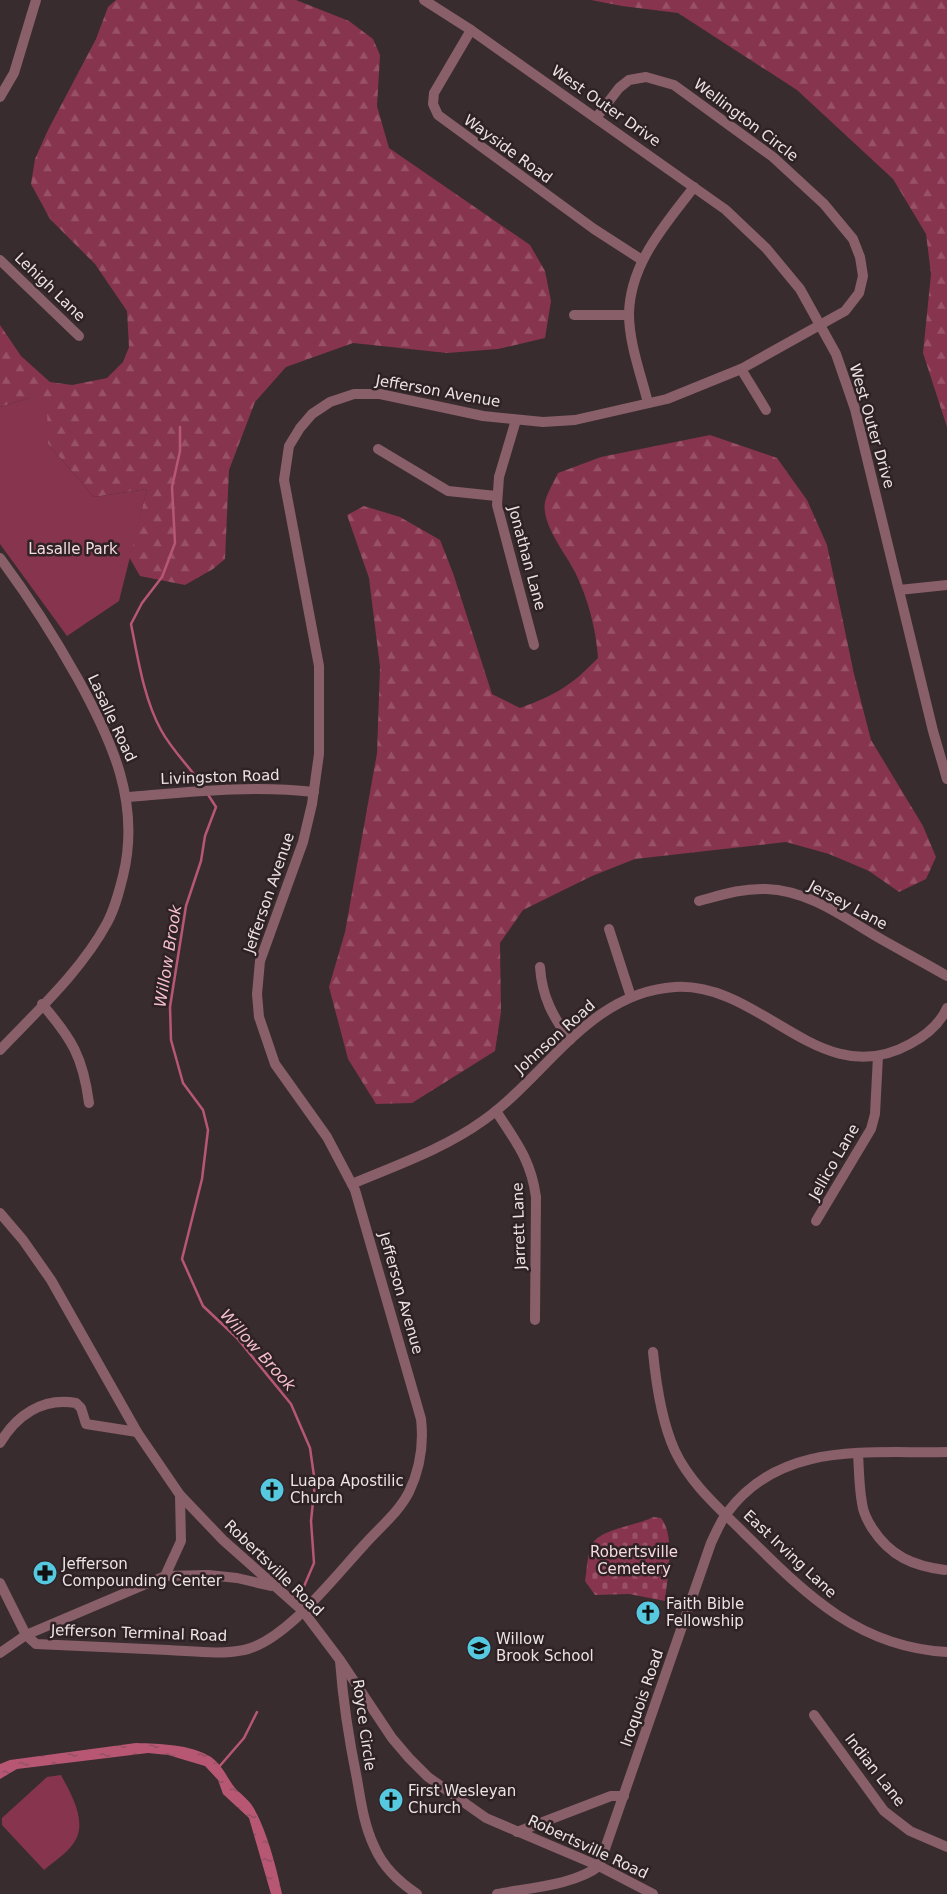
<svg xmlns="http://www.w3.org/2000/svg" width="947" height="1894" font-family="'DejaVu Sans',sans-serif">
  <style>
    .forest { fill: url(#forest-firs) }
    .cemetery { fill: url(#cemetery-stones) }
    .green { fill: #87344f }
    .water { fill: url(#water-ripples) }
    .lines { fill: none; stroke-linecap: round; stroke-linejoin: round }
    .stream { stroke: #b75774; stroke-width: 2.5 }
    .minor { stroke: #895f69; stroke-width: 10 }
    .labels { text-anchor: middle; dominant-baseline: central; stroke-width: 5; stroke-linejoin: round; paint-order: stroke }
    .street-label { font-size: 15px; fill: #ece3e5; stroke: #2e2225 }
    .park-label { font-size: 15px; fill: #f6dae1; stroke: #2e2225 }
    .poi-label { font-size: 15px; fill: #ece3e5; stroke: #2e2225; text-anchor: start }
    .water-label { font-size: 16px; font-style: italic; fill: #f5bfcc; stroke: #2e2225 }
  </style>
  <defs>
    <pattern id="forest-firs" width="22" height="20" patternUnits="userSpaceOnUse" patternTransform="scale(1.25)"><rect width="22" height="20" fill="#87344f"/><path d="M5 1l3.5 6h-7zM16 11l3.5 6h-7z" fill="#985168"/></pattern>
    <pattern id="cemetery-stones" width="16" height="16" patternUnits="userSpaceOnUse" patternTransform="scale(1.25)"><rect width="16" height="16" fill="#87344f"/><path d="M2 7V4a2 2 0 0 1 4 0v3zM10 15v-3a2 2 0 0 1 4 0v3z" fill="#985168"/></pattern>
    <pattern id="water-ripples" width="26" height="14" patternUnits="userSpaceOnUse" patternTransform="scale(1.25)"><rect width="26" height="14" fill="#b75774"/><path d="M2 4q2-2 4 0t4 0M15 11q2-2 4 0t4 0" fill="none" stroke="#8a4f61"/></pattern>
  </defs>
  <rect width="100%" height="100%" fill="#382c2f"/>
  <g class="forest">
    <polygon points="116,0 296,0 349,21 373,39 380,55 377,106 389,148 530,245 545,271 551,301 545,338 498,349 447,353 353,343 286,367 255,402 229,470 225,559 213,569 185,585 140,576 129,557 147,489 94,497 48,444 29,398 0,407 0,325 21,356 50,382 72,385 107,378 123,362 129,347 127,311 95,264 50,219 31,184 35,159 48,130 96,39 108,7"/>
    <polygon points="591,0 947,0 947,427 923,353 931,274 926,234 893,179 797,90 678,13 622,6"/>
    <path d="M710,435L777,458L807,500L827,545L854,674L871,740L923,826L936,857L926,879L899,892L869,871L829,854L786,842L635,859L592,876L523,910L500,943L501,1012L495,1051L412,1103L376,1104L348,1059L329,987L345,932L377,753L380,667L369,578L347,515L364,506L400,517L440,540L453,573L492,694L520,708C556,695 572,685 598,658C596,628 588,599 575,572C566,554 541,524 545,502C547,493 554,482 558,473L601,457Z"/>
  </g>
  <path class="cemetery" d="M653,1517L661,1518C676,1537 667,1579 665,1601L629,1594L595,1595L585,1581C587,1570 587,1552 593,1543C601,1529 639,1525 653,1517Z"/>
  <g class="green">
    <polygon points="29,398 47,411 48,444 94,497 147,489 119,601 67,636 0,544 0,407"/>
    <path d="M61,1775C71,1794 89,1823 73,1844C66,1854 53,1862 44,1870L2,1825V1818L47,1777Z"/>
  </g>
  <path class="water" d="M136,1743C160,1744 190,1744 211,1757C221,1764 226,1775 232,1784C238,1793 248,1798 253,1807C266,1828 277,1869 282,1894H271L249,1818L223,1794L218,1780L205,1766L168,1755L148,1753L17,1769L0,1779V1764L10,1760Z"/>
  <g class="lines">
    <g class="stream">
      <path d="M180,427V451L172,487L175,543L162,577L142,603L131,624C138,659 144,699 161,730C173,752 191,768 204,788"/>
      <polyline points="207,793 216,807 205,836 201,861 186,906 170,1007 171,1040 183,1083 203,1110 208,1130 202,1179 182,1259 203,1306 237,1338 291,1404 310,1448 315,1483 311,1521 314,1563 302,1591"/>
      <polyline points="218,1768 244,1738 257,1712"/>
    </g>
    <g class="minor">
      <polyline points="424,0 471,30 726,210 766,248 800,289 836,354 855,409 933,731 947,779"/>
      <polyline points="471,30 434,93 433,104 438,115 594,229 642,260"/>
      <polyline points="0,97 14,73 36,0"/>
      <polyline points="0,260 79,336"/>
      <polyline points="574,315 629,315"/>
      <polyline points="741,369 766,410"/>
      <path d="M648,403C641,375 629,343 629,314C630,263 665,225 694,187"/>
      <polyline points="516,420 499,477 497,505 534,645"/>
      <polyline points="378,449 448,491 496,496"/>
      <path d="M0,558C29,597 54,636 78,679C112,741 141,803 123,876C119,892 115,908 107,923C81,971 38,1010 0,1050"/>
      <polyline points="899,590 947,585"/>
      <path d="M127,797C190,792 252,785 314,792"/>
      <path d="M699,901C721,895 742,888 766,889C806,890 841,915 874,935C898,949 923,962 947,976"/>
      <polyline points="609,929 631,997"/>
      <path d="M540,967C542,997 553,1017 570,1040"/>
      <path d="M42,1004C72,1039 83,1057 89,1103"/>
      <path d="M496,1111C516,1142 531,1160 536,1197L535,1320"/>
      <path d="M352,1184C397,1165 444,1149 484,1120C547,1075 590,992 675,987C763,982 820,1094 910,1044C925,1036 940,1024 947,1008"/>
      <polyline points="0,1213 23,1240 51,1280 137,1432 180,1495 223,1540 303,1611 340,1660 392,1738 409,1758 428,1777 486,1818 599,1866 653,1894"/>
      <polyline points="816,1221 871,1129 875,1114 878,1056"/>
      <path d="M653,1352C656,1383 662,1423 675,1451C690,1483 719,1508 743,1532C804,1592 856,1647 947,1652"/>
      <path d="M0,1443C16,1416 42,1397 76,1403L81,1408L86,1424L137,1432"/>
      <path d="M858,1453C859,1470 859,1487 862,1503C863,1513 867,1520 872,1528C890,1556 913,1566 945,1570"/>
      <polyline points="165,1576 181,1541 180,1495"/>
      <path d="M0,1583L26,1635L36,1644C80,1646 124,1648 168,1650C192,1651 220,1655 244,1650C286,1641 336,1575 365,1544C379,1528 399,1512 409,1492C420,1469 424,1445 421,1419L355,1190L327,1137L275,1064L259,1017L257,994L260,961L303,842L312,804L319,754V666L284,480L289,446L300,428L312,414L330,402L354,394H380L483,416L543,422L575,420L667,399L741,369L845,311L859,293L863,276L860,257L853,239L824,204L773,157L674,85L646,77L629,80L619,88L596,118"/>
      <polyline points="0,1653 26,1635 165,1576 208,1575 237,1578 271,1586"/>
      <path d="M340,1661C343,1701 349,1740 357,1779C361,1802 364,1825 374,1846C383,1867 398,1881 417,1894"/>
      <polyline points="814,1715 884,1811 910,1831 947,1847"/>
      <polyline points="517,1832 611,1796 624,1796"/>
      <path d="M497,1894C528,1888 575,1885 599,1866L711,1543C716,1533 720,1522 727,1513C781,1440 868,1454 947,1452"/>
    </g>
  </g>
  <defs>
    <symbol id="church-disc" viewBox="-11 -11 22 22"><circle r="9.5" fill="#56c9e0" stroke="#2e2225"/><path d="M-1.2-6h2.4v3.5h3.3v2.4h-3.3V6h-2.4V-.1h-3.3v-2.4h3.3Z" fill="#111"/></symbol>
    <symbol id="pharmacy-disc" viewBox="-11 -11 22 22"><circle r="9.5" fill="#56c9e0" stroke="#2e2225"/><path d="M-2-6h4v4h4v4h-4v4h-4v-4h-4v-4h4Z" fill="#111"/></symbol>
    <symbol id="school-disc" viewBox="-11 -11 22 22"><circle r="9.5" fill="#56c9e0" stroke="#2e2225"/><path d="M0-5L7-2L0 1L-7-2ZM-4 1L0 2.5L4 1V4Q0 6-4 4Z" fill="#111"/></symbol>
  </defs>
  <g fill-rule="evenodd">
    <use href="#church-disc" x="258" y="1476" width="28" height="28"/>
    <use href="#pharmacy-disc" x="31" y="1559" width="28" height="28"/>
    <use href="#church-disc" x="634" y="1599" width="28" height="28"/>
    <use href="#school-disc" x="465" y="1634" width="28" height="28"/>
    <use href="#church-disc" x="377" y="1786" width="28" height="28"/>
  </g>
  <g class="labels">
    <g class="street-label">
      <text transform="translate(606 106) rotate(35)">West Outer Drive</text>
      <text transform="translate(746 120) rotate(37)">Wellington Circle</text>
      <text transform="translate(508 149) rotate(36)">Wayside Road</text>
      <text transform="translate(50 287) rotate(44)">Lehigh Lane</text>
      <text transform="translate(438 391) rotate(10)">Jefferson Avenue</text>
      <text transform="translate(872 426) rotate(74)">West Outer Drive</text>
      <text transform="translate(527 558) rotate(75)">Jonathan Lane</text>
      <text transform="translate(112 718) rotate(65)">Lasalle Road</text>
      <text transform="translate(220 777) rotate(-2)">Livingston Road</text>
      <text transform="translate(269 893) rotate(-71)">Jefferson Avenue</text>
      <text transform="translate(848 905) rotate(28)">Jersey Lane</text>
      <text transform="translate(555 1037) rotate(-42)">Johnson Road</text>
      <text transform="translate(834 1162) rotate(-60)">Jellico Lane</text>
      <text transform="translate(519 1226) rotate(-92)">Jarrett Lane</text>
      <text transform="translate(401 1293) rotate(74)">Jefferson Avenue</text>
      <text transform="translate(790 1554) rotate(43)">East Irving Lane</text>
      <text transform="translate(274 1568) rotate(44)">Robertsville Road</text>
      <text transform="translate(139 1633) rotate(2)">Jefferson Terminal Road</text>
      <text transform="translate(642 1698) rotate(-71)">Iroquois Road</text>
      <text transform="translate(364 1725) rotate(82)">Royce Circle</text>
      <text transform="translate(875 1770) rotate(52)">Indian Lane</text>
      <text transform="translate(588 1847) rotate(25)">Robertsville Road</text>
    </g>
    <g class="park-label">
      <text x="73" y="549">Lasalle Park</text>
      <text x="634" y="1552">Robertsville<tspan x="634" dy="17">Cemetery</tspan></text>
    </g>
    <g class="poi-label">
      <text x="290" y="1481">Luapa Apostilic<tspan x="290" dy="17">Church</tspan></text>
      <text x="62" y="1564">Jefferson<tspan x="62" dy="17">Compounding Center</tspan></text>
      <text x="666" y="1604">Faith Bible<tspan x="666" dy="17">Fellowship</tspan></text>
      <text x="496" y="1639">Willow<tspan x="496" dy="17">Brook School</tspan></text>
      <text x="408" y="1791">First Wesleyan<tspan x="408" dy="17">Church</tspan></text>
    </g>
    <g class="water-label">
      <text transform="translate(168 956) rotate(-81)">Willow Brook</text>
      <text transform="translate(258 1350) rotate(48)">Willow Brook</text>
    </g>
  </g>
</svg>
